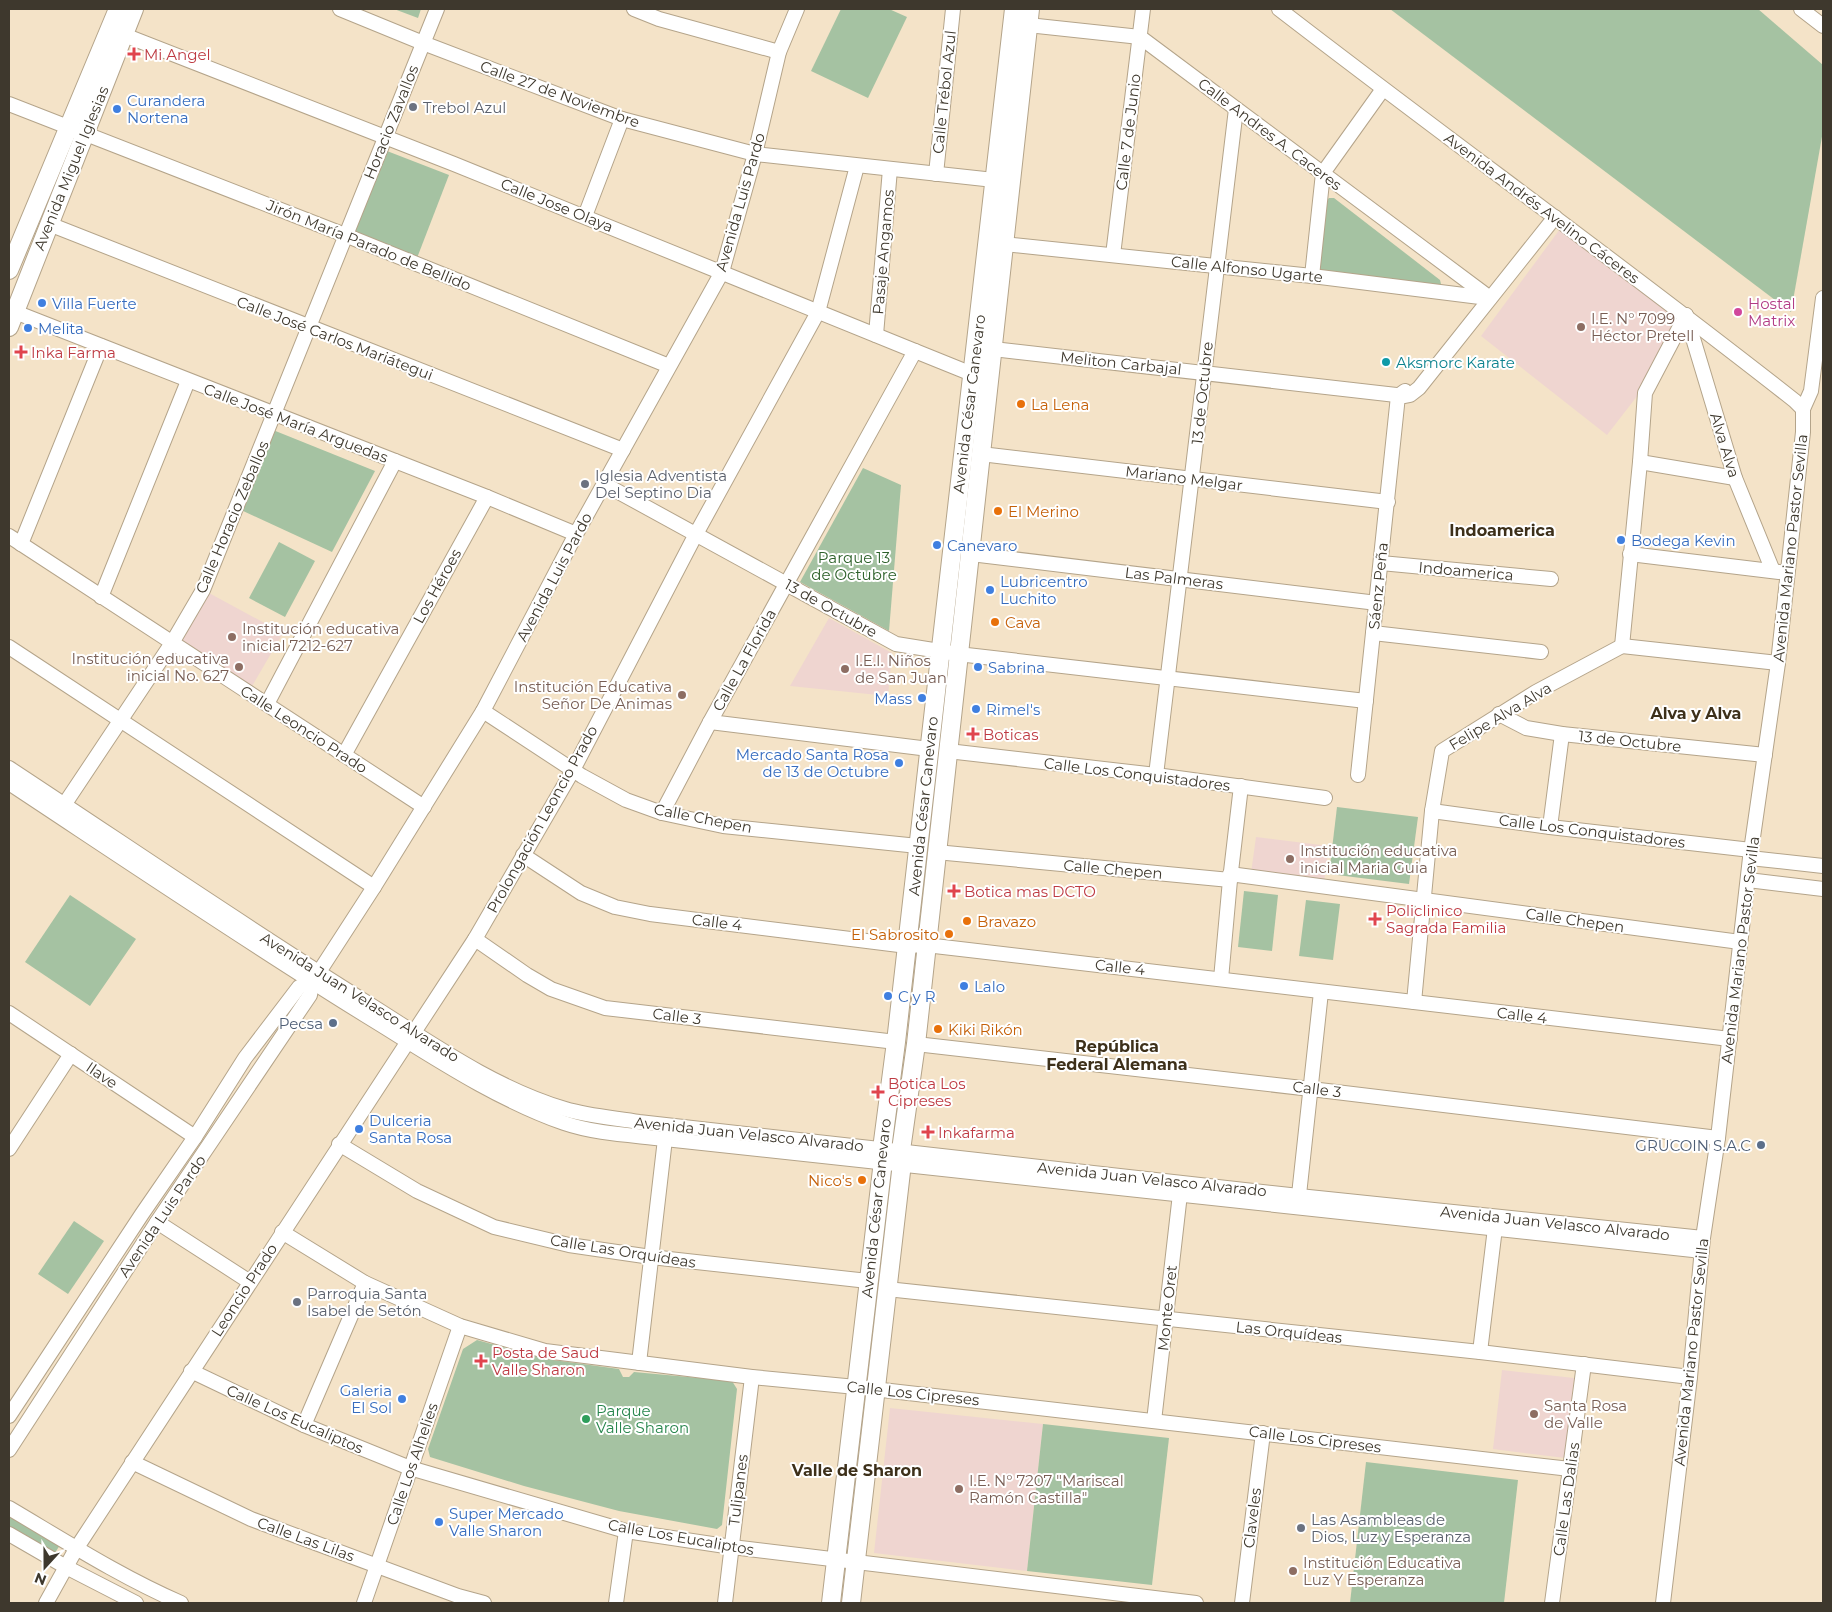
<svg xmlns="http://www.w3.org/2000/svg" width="1832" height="1612" font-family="Montserrat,sans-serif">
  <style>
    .education { fill: #efd5d0 }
    .green { fill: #a5c2a2 }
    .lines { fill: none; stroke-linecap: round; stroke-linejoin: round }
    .minor-casing { stroke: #b4a48a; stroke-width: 16 }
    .major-casing { stroke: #b4a48a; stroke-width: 20 }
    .minor { stroke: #fff; stroke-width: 14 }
    .major { stroke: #fff; stroke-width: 18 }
    .health-dot { fill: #e0444e; stroke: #fff; stroke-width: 2 }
    .worship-dot { fill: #6b7280; stroke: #fff; stroke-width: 2 }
    .shop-dot { fill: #3f7fe0; stroke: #fff; stroke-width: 2 }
    .hotel-dot { fill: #d1479c; stroke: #fff; stroke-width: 2 }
    .education-dot { fill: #8d6e63; stroke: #fff; stroke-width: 2 }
    .culture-dot { fill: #0f9aa8; stroke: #fff; stroke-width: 2 }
    .food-dot { fill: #e8710a; stroke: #fff; stroke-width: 2 }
    .service-dot { fill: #5c6f8a; stroke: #fff; stroke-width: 2 }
    .leisure-dot { fill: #2e9e5b; stroke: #fff; stroke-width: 2 }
    .labels { text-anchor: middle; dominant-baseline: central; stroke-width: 4; stroke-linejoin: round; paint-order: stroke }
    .health-label { font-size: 15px; fill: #be3a42; stroke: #fff; text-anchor: start }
    .street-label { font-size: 15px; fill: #3e382d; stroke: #fff }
    .shop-label { font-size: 15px; fill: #366cbe; stroke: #fff; text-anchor: start }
    .worship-label { font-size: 15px; fill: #5b616d; stroke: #fff; text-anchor: start }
    .hotel-label { font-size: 15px; fill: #b23c85; stroke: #fff; text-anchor: start }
    .education-label { font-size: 15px; fill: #785e54; stroke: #fff; text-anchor: start }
    .culture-label { font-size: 15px; fill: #0d838f; stroke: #fff; text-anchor: start }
    .food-label { font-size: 15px; fill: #c56008; stroke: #fff; text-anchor: start }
    .park-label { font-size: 15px; fill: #2d612a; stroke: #fff }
    .service-label { font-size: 15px; fill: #4e5e75; stroke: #fff; text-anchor: end }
    .leisure-label { font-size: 15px; fill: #27864d; stroke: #fff; text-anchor: start }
    .neighbourhood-label { font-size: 16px; font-weight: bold; fill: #3d301a; stroke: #fff }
  </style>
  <rect width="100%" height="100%" fill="#f4e3c8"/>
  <g class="education">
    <polygon points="1560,229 1679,317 1638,395 1607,435 1481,336"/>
    <polygon points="209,593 283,633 251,688 182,640"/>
    <polygon points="829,618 892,653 888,696 790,686"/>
    <polygon points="1256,837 1329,846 1324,882 1251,873"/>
    <polygon points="1502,1370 1574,1378 1565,1458 1493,1449"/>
    <polygon points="890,1408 1043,1424 1027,1571 874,1553"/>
  </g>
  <g class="green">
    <polygon points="394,9 421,9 418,18"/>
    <polygon points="841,9 889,9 907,17 868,98 811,71"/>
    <polygon points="1390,9 1758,9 1823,65 1823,131 1791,312"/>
    <polygon points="387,151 449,175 417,258 354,234"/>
    <polygon points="1329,198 1334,198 1440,280 1441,284 1439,286 1319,270 1327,200"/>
    <polygon points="273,430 375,471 332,552 241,510"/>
    <polygon points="863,468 901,485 889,631 800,582"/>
    <polygon points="279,542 315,561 285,617 249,598"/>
    <polygon points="1337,807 1418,817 1409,884 1329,874"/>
    <polygon points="1244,891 1278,895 1272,951 1238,947"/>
    <polygon points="70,895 136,939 90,1006 25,962"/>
    <polygon points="1306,900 1340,904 1333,960 1299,956"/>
    <polygon points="74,1221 104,1241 68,1294 38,1274"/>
    <polygon points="477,1340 546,1359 619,1369 623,1377 629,1377 634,1372 732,1381 737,1389 722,1525 717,1529 619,1511 524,1486 430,1457 428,1449 463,1349"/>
    <polygon points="1043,1424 1169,1438 1152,1585 1027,1571"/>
    <polygon points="1366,1462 1518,1480 1504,1603 1350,1603"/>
    <polygon points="9,1515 60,1545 53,1556 9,1529"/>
  </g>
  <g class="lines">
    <defs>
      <g id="minor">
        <polyline points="340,9 423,43 622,119 755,154 994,180"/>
        <polyline points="634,9 659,19 779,52"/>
        <path d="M1279,9C1450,141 1625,267 1795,401L1803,409"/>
        <polyline points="1801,9 1823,26"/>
        <polyline points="1028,25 1140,37 1490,298"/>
        <polyline points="124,35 454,164 915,351 972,374 980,375"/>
        <polyline points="9,104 345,235 669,366"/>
        <polyline points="936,174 953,9"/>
        <polyline points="585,216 622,119"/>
        <polyline points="49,224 623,450"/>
        <polyline points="1004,244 1312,276 1488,298"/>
        <polyline points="1113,255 1143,9"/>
        <polyline points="1312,276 1323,173 1383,89"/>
        <polyline points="15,312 487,497 576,534"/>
        <polyline points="1686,315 1735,478 1773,571"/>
        <polyline points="876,335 890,169"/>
        <polyline points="993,349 1405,396 1410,395 1419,388 1555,217"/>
        <polyline points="981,454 1388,502"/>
        <polyline points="1640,462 1735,478"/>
        <polyline points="604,484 896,644 958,654 1366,701"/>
        <polyline points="9,536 424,807"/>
        <polyline points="21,544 101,346"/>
        <polyline points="971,554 1377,603"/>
        <polyline points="1630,554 1779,572"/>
        <polyline points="1381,563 1551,579"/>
        <polyline points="101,597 188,381"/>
        <polyline points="1373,633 1541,652"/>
        <polyline points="1622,646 1640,462 1645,393 1686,315"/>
        <polyline points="1622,646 1778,663"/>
        <polyline points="9,647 374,887"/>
        <polyline points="267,704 395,461"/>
        <polyline points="483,711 582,776 626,800 662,813 723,826 918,846"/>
        <polyline points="1499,714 1526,728 1562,734 1765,755"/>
        <polyline points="710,722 929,749"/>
        <polyline points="948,751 1156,775 1325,798"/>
        <polyline points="344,755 487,497"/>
        <path d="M9,768C129,847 247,928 369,1004C431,1043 494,1088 565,1109C588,1116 615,1118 639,1122L1299,1196L1703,1238"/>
        <polyline points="1156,775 1236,109"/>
        <polyline points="1358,775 1398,396 1405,391"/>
        <path d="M9,783C127,861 244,940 365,1015C429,1054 493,1098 564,1123C596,1134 632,1135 665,1139L1702,1251"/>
        <polyline points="64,805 172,643 203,590 437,9"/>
        <polyline points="1432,811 1550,827 1751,850"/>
        <polyline points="662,813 710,722 915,351"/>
        <polyline points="1550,827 1562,734"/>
        <polyline points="936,852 1230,880"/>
        <polyline points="523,855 581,893 615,907 650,914 907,946 926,945 1730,1039"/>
        <polyline points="1750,858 1823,866"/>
        <polyline points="1230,874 1740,942"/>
        <polyline points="1748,880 1823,889"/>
        <polyline points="475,939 527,975 551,989 605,1008 896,1042"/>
        <polyline points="1221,979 1230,880 1241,786"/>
        <polyline points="1414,1002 1432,811 1442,751 1536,692 1622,646"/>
        <polyline points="9,1013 195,1137"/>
        <polyline points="916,1044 1311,1089 1718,1138"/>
        <polyline points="339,1144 417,1191 494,1227 569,1245 651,1257 868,1281"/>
        <polyline points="9,1149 71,1054"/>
        <polyline points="1298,1204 1321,992"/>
        <polyline points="157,1222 250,1282"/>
        <polyline points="282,1232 365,1283 460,1326 545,1351 752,1377 856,1387 1570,1469"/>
        <polyline points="887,1289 1480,1352 1690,1377"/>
        <polyline points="1480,1352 1495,1228"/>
        <polyline points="639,1363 665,1139"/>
        <polyline points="191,1371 304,1425 410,1468 626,1531 732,1547 1196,1603"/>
        <polyline points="9,1416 142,1214 195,1137 245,1058 299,987 312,982 319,972 374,887 483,711 576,534 722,272 755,154 779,52 797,9"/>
        <polyline points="1154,1421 1180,1194"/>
        <polyline points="304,1425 365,1283"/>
        <polyline points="9,1450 157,1222 310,995 312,982"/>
        <polyline points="132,1462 251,1519 458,1596 484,1603"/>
        <path d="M9,1508C65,1541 121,1577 181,1603"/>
        <polyline points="9,1534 66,1567 136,1603"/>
        <polyline points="46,1603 76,1549 475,939 573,770 696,534 818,312 857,166"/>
        <polyline points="364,1603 460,1326"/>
        <polyline points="616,1603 626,1531"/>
        <polyline points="725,1603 752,1377"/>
        <polyline points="1242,1603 1263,1433"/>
        <polyline points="1552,1603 1584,1364"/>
        <polyline points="1663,1603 1690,1377 1703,1238 1718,1138 1750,858 1778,663 1803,432 1803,409 1811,391 1823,298"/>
      </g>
      <g id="major">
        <polyline points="9,270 118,9"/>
        <polyline points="9,327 134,9"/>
        <polyline points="831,1603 883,1161 882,1149 896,1042 1014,9"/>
        <polyline points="851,1603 902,1163 901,1150 916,1044 1030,9"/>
      </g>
    </defs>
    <use href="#minor" class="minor-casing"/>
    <use href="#major" class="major-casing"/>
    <use href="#minor" class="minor"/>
    <use href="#major" class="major"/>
  </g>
  <g class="health-dot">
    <path d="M131.5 46.5h5v5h5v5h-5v5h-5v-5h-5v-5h5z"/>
    <path d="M18.5 344.5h5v5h5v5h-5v5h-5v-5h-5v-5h5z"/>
    <path d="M970.5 726.5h5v5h5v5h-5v5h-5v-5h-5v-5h5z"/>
    <path d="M951.5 883.5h5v5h5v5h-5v5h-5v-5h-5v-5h5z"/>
    <path d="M1372.5 911.5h5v5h5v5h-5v5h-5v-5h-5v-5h5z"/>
    <path d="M875.5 1084.5h5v5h5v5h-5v5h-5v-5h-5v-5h5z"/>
    <path d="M925.5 1124.5h5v5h5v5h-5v5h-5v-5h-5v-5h5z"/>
    <path d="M478.5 1353.5h5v5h5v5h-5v5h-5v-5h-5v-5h5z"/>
  </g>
  <g class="worship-dot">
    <circle cx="413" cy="107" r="5"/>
    <circle cx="585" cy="484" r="5"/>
    <circle cx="297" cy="1302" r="5"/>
    <circle cx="1301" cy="1528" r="5"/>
  </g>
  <g class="shop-dot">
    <circle cx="117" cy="109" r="5"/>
    <circle cx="42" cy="303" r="5"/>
    <circle cx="28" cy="328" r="5"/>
    <circle cx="1621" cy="540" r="5"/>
    <circle cx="937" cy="545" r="5"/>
    <circle cx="990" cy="590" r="5"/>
    <circle cx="978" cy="667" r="5"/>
    <circle cx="922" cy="698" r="5"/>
    <circle cx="976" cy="709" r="5"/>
    <circle cx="899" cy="763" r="5"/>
    <circle cx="964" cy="986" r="5"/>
    <circle cx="888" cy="996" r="5"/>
    <circle cx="359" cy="1129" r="5"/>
    <circle cx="402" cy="1399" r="5"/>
    <circle cx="439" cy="1522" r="5"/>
  </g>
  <circle class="hotel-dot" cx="1738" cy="312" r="5"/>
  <g class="education-dot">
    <circle cx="1581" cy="327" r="5"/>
    <circle cx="232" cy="637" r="5"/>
    <circle cx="239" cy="667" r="5"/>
    <circle cx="845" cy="669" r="5"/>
    <circle cx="682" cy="695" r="5"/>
    <circle cx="1290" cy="859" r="5"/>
    <circle cx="1534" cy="1414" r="5"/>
    <circle cx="959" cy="1489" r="5"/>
    <circle cx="1293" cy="1571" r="5"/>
  </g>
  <circle class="culture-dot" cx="1386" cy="362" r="5"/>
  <g class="food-dot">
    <circle cx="1021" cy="404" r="5"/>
    <circle cx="998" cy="511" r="5"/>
    <circle cx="995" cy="622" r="5"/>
    <circle cx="967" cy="921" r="5"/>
    <circle cx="949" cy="934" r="5"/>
    <circle cx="938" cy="1029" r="5"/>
    <circle cx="862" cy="1180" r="5"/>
  </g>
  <g class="service-dot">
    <circle cx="333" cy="1023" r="5"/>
    <circle cx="1761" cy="1145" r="5"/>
  </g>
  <circle class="leisure-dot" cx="586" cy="1419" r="5"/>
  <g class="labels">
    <g class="health-label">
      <text x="144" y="54">Mi Angel</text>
      <text x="31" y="352">Inka Farma</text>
      <text x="983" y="734">Boticas</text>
      <text x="964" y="891">Botica mas DCTO</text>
      <text x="1386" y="910">Policlinico<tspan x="1386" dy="17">Sagrada Familia</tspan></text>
      <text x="888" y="1083">Botica Los<tspan x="888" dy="17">Cipreses</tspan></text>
      <text x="938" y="1132">Inkafarma</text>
      <text x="492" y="1352">Posta de Saud<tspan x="492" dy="17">Valle Sharon</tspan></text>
    </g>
    <g class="street-label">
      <text transform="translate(944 92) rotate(-84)">Calle Trébol Azul</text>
      <text transform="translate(560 94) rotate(20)">Calle 27 de Noviembre</text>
      <text transform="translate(391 122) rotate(-68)">Horacio Zavallos</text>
      <text transform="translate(1128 132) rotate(-83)">Calle 7 de Junio</text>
      <text transform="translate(1270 134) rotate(37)">Calle Andres A. Caceres</text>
      <text transform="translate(71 168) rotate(-68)">Avenida Miguel Iglesias</text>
      <text transform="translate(740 202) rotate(-74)">Avenida Luis Pardo</text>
      <text transform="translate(557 205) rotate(22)">Calle Jose Olaya</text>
      <text transform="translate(1542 208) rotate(37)">Avenida Andrés Avelino Cáceres</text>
      <text transform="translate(369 245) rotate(22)">Jirón María Parado de Bellido</text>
      <text transform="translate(883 252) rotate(-85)">Pasaje Angamos</text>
      <text transform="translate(1247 269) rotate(6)">Calle Alfonso Ugarte</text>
      <text transform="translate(335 338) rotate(21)">Calle José Carlos Mariátegui</text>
      <text transform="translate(1121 363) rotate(6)">Meliton Carbajal</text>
      <text transform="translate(1202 393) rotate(-84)">13 de Octubre</text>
      <text transform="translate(969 404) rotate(-83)">Avenida César Canevaro</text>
      <text transform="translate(296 423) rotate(21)">Calle José María Arguedas</text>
      <text transform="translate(1725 445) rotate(73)">Alva Alva</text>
      <text transform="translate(1184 478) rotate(7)">Mariano Melgar</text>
      <text transform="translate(232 517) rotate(-67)">Calle Horacio Zeballos</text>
      <text transform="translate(1790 548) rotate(-84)">Avenida Mariano Pastor Sevilla</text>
      <text transform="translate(1466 571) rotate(5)">Indoamerica</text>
      <text transform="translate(554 577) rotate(-62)">Avenida Luis Pardo</text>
      <text transform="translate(1174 578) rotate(7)">Las Palmeras</text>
      <text transform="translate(437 586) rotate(-61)">Los Héroes</text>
      <text transform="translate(1378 586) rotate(-84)">Sáenz Peña</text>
      <text transform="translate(831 608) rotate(29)">13 de Octubre</text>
      <text transform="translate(744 660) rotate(-61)">Calle La Florida</text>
      <text transform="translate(1500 716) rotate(-31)">Felipe Alva Alva</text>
      <text transform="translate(304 729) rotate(33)">Calle Leoncio Prado</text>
      <text transform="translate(1630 741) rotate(6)">13 de Octubre</text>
      <text transform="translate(1137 774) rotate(7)">Calle Los Conquistadores</text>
      <text transform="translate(923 806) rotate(-84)">Avenida César Canevaro</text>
      <text transform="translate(703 818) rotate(11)">Calle Chepen</text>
      <text transform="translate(542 819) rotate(-61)">Prolongación Leoncio Prado</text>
      <text transform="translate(1592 831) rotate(7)">Calle Los Conquistadores</text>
      <text transform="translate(1113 869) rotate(5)">Calle Chepen</text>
      <text transform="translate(1575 920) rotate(8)">Calle Chepen</text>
      <text transform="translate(717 922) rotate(7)">Calle 4</text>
      <text transform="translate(1740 950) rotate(-83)">Avenida Mariano Pastor Sevilla</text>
      <text transform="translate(1120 967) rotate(6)">Calle 4</text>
      <text transform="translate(360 997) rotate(32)">Avenida Juan Velasco Alvarado</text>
      <text transform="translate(1522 1015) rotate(7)">Calle 4</text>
      <text transform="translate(677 1016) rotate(7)">Calle 3</text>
      <text transform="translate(102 1075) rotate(34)">Ilave</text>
      <text transform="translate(1317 1089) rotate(7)">Calle 3</text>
      <text transform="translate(749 1134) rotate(6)">Avenida Juan Velasco Alvarado</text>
      <text transform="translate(1152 1179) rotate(6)">Avenida Juan Velasco Alvarado</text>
      <text transform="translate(876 1208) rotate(-84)">Avenida César Canevaro</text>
      <text transform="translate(162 1216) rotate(-56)">Avenida Luis Pardo</text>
      <text transform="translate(1555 1223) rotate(6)">Avenida Juan Velasco Alvarado</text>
      <text transform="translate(623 1251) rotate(9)">Calle Las Orquídeas</text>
      <text transform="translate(244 1290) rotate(-57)">Leoncio Prado</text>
      <text transform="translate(1167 1308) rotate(-84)">Monte Oret</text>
      <text transform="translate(1289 1332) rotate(6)">Las Orquídeas</text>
      <text transform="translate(1691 1352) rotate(-84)">Avenida Mariano Pastor Sevilla</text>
      <text transform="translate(913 1393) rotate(6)">Calle Los Cipreses</text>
      <text transform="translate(295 1419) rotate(24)">Calle Los Eucaliptos</text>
      <text transform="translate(1315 1439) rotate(7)">Calle Los Cipreses</text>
      <text transform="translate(412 1464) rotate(-71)">Calle Los Alhelies</text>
      <text transform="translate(738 1490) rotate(-83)">Tulipanes</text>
      <text transform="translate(1566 1499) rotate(-82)">Calle Las Dalias</text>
      <text transform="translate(1252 1518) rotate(-83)">Claveles</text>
      <text transform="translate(681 1537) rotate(10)">Calle Los Eucaliptos</text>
      <text transform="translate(306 1539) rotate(20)">Calle Las Lilas</text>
    </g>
    <g class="shop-label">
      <text x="127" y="100">Curandera<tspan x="127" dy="17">Nortena</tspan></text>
      <text x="52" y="303">Villa Fuerte</text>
      <text x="38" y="328">Melita</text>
      <text x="1631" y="540">Bodega Kevin</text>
      <text x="947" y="545">Canevaro</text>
      <text x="1000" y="581">Lubricentro<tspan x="1000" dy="17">Luchito</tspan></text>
      <text x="988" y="667">Sabrina</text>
      <text x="912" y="698" text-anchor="end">Mass</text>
      <text x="986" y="709">Rimel's</text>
      <text x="889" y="754" text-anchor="end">Mercado Santa Rosa<tspan x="889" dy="17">de 13 de Octubre</tspan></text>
      <text x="974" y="986">Lalo</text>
      <text x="898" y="996">C y R</text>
      <text x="369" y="1120">Dulceria<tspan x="369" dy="17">Santa Rosa</tspan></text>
      <text x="392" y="1390" text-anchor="end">Galeria<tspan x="392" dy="17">El Sol</tspan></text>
      <text x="449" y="1513">Super Mercado<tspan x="449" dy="17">Valle Sharon</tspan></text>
    </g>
    <g class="worship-label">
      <text x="423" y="107">Trebol Azul</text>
      <text x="595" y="475">Iglesia Adventista<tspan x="595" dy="17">Del Septino Dia</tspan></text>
      <text x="307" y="1293">Parroquia Santa<tspan x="307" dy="17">Isabel de Setón</tspan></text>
      <text x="1311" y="1519">Las Asambleas de<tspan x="1311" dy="17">Dios, Luz y Esperanza</tspan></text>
    </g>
    <g class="hotel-label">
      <text x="1748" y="303">Hostal<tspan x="1748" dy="17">Matrix</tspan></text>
    </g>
    <g class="education-label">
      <text x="1591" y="318">I.E. N° 7099<tspan x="1591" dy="17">Héctor Pretell</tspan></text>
      <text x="242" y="628">Institución educativa<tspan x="242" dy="17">inicial 7212-627</tspan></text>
      <text x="229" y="658" text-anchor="end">Institución educativa<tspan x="229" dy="17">inicial No. 627</tspan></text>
      <text x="855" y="660">I.E.I. Niños<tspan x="855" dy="17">de San Juan</tspan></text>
      <text x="672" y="686" text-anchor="end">Institución Educativa<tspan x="672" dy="17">Señor De Animas</tspan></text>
      <text x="1300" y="850">Institución educativa<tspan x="1300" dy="17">inicial Maria Guia</tspan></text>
      <text x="1544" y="1405">Santa Rosa<tspan x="1544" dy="17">de Valle</tspan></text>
      <text x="969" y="1480">I.E. N° 7207 "Mariscal<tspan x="969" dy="17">Ramón Castilla"</tspan></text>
      <text x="1303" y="1562">Institución Educativa<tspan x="1303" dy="17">Luz Y Esperanza</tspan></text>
    </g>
    <g class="culture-label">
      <text x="1396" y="362">Aksmorc Karate</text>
    </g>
    <g class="food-label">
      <text x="1031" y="404">La Lena</text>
      <text x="1008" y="511">El Merino</text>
      <text x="1005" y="622">Cava</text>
      <text x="977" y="921">Bravazo</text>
      <text x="939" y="934" text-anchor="end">El Sabrosito</text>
      <text x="948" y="1029">Kiki Rikón</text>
      <text x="852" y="1180" text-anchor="end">Nico's</text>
    </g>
    <g class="park-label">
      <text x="854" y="557">Parque 13<tspan x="854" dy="17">de Octubre</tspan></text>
    </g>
    <g class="service-label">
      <text x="323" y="1023">Pecsa</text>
      <text x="1751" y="1145">GRUCOIN S.A.C</text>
    </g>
    <g class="leisure-label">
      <text x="596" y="1410">Parque<tspan x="596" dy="17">Valle Sharon</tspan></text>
    </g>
    <g class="neighbourhood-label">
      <text x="1502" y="530">Indoamerica</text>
      <text x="1696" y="713">Alva y Alva</text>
      <text x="1117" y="1046">República<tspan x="1117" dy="18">Federal Alemana</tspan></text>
      <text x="857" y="1470">Valle de Sharon</text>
    </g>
  </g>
  <rect width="1832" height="1612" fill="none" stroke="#3e382d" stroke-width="20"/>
  <g transform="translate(45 1567) rotate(201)" stroke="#ffffff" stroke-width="4" paint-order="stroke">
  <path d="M0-4L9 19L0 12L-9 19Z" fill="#3e382d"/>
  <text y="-8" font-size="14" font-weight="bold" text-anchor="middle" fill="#3e382d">N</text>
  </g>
</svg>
